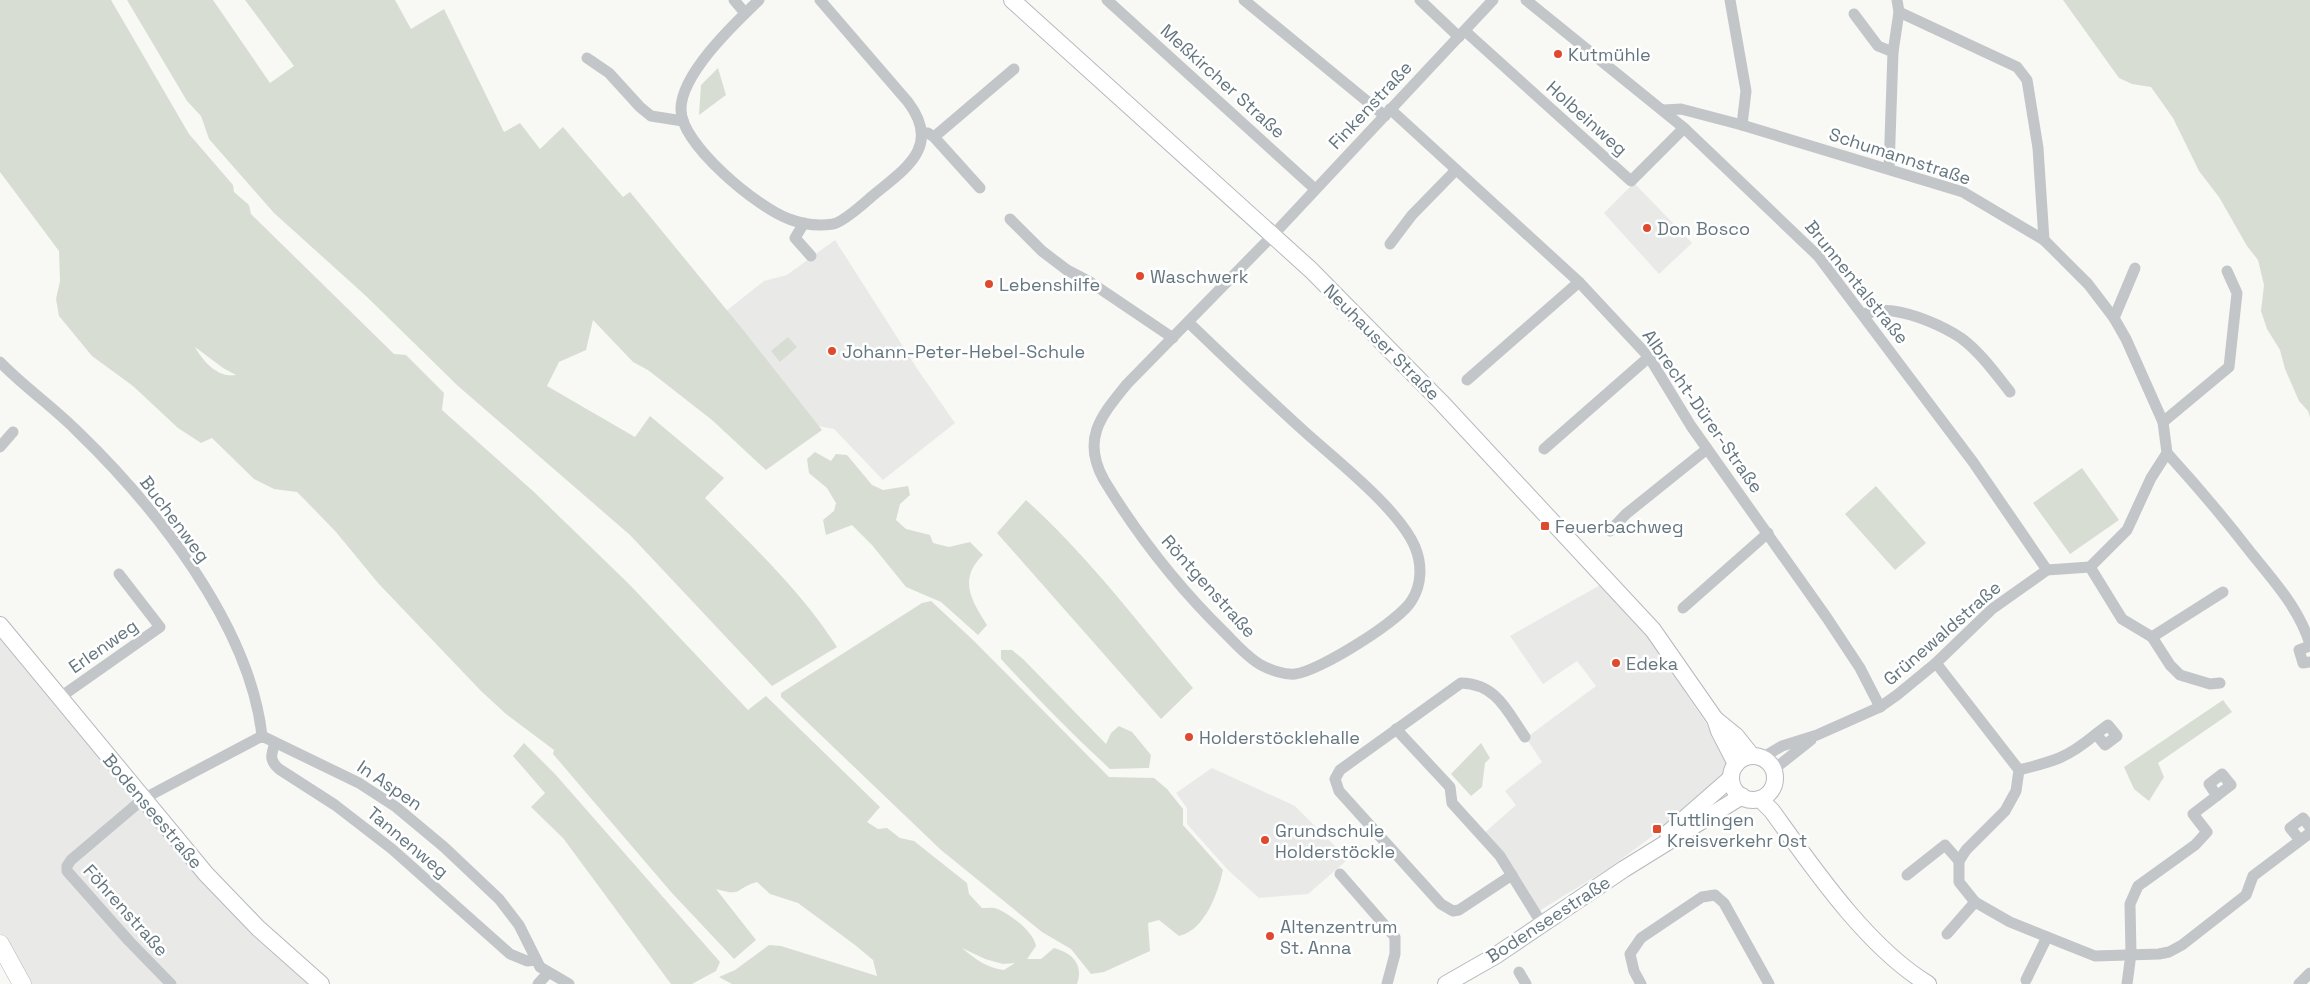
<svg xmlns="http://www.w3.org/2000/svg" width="2310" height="984" font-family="'Space Grotesk',sans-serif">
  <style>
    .built { fill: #e9e9e8 }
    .green { fill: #d8ddd4; fill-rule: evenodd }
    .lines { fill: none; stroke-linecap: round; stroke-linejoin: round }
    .secondary-casing { stroke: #b4babe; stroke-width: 18 }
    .primary-casing { stroke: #b3b9bc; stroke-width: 19 }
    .street { stroke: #c2c6c9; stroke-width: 11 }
    .secondary { stroke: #fff; stroke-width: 16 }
    .primary { stroke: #fff; stroke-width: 18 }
    .poi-dot { fill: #df492e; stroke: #fff; stroke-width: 2 }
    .labels { text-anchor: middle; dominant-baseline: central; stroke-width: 5; stroke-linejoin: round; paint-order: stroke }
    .poi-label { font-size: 18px; fill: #64767f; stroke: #fff; text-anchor: start }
    .street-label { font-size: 18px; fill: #64767f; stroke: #fff }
  </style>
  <rect width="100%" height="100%" fill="#f8f8f5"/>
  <g class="built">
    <polygon points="1634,183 1692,243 1659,274 1604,213"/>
    <polygon points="835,240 918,370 955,423 883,480 834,429 818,426 726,311 764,281 787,275"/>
    <polygon points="1602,584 1644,632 1727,754 1725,778 1698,802 1611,867 1539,911 1482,835 1516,805 1505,791 1542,762 1526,738 1596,686 1577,661 1543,684 1510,636"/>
    <polygon points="0,634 315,984 31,984 0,933"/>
    <polygon points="1212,768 1295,806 1345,856 1346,861 1308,894 1259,898 1228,870 1187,824 1187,808 1176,793"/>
  </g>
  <g class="green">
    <path d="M0,0H111L189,134L233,185L234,192L249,205L251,214L394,354L406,355L444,393L442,410L534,492L630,585L748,710L766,696L880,807L867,822L878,829L887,828L900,838L914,841L967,883L969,894L982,908C987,908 994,907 998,909C1012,916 1033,931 1036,946L1027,959H1041L1054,948C1072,953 1084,964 1077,984H732L719,977L735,970L769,945L781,946L877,976L873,960L855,945L798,903L770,894L757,882C733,889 744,897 716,889L756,940L734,959L671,892L553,754L554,750L506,714L481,691L378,583L336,532L306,501L297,492L274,489L254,479L212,438L201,443L178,428L133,386L92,356L59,316L56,299L60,281L59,251L0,172ZM195,347L223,368L236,375C217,378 203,361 195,347ZM962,948L985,959L1003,964L1015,963L1004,970C987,968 975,959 962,948Z"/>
    <path d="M127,0H213L270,83L294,66L245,0H395L411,29L444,9L504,132L520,123L540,149L563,127L623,197L630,192L744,331L822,430L766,470L712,420L648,370L633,362L593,320L586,350L559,362L547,386L635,437L650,416L724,478L705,498C752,545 801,591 837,647L772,686L630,535L458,386L366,296L274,213L209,139L201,116L187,101Z"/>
    <polygon points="2063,0 2310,0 2310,417 2308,411 2299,401 2285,369 2280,350 2267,329 2261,311 2264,285 2258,260 2247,246 2219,197 2199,171 2173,118 2151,87 2132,84 2119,78"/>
    <polygon points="718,68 726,95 699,115 701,85"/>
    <polygon points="788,337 797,347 780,362 771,351"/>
    <path d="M815,452L831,461L836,454L847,455L872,485L883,490L908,486L910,495L900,504L896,520L906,529L930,535L933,543L949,547L970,542L983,555C958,579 971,600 987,625L978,635L941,602L906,587L872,545L852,525L826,535L823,520L834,511L836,503L827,488L809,473L807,459Z"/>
    <polygon points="2082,468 2119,520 2070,554 2033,503"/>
    <polygon points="1876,486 1926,543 1895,570 1845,514"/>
    <path d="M1026,500C1088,556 1139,624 1193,688L1161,719L997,533Z"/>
    <path d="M931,601L973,640L1109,777L1154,778L1167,789L1183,809V825L1223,870C1218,893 1205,930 1179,936L1159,920L1148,923L1150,951L1104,972L1091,974L1071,949L1042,932L941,850L781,697V693L922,603Z"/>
    <path d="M1001,650H1012L1023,659L1106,744L1111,733L1119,726L1132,732L1151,755L1149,768L1110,769C1072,734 1036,697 1001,659Z"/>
    <polygon points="2223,700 2232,712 2158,763 2164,777 2149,801 2134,789 2124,767"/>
    <polygon points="524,743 555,774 720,962 716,971 692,984 671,984 563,838 531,807 545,793 513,756"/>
    <polygon points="1481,743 1490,758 1485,763 1482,787 1471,796 1451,774"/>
  </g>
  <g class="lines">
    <defs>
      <g id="secondary">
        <polyline points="1012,0 1311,270 1441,402 1653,630 1715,719 1719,731 1736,764"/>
        <polyline points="0,625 206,874 258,928 321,984"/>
        <polyline points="1715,719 1736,736 1752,756"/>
        <circle cx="1753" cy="778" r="22"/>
        <path d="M1760,799L1772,811C1813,868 1867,947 1928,984"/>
        <polyline points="1668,833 1731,778"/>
        <polyline points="1446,984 1495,956 1624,869 1742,796"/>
      </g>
      <polyline id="primary" points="0,944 22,984"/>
    </defs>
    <use href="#secondary" class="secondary-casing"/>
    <use href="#primary" class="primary-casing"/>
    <g class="street">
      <polyline points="734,0 745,13"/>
      <path d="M759,0C734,24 681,74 681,109C680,144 758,208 789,219C802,224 819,226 833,224C843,222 862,205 870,198C903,170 943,148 908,102L820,0"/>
      <polyline points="1107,0 1315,189"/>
      <polyline points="1244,0 1385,116"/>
      <polyline points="1420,0 1459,37"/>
      <polyline points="1526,0 1684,128 1818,256 1973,462 2047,570"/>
      <polyline points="1730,0 1746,91 1742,125"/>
      <polyline points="1899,12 2017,67 2027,80 2038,148 2044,240"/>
      <polyline points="1854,14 1878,46 1893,52"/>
      <polyline points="1465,31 1631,181 1684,128"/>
      <polyline points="587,58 609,73 640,107 651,116 683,121"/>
      <polyline points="1390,109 1579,282 1649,357 1691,426 1827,618 1860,668 1880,707"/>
      <polyline points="1664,110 1681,109 1742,125 1963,192 2044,240 2088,284 2114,318 2126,339 2163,422 2167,453 2151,478 2127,530 2090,567"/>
      <polyline points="928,133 934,137 980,188"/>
      <polyline points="934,137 1014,69"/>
      <polyline points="1889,169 1893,52 1899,12 1897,0"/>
      <polyline points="1010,219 1042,251 1067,270 1090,282 1173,338"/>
      <polyline points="804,223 795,238 811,256"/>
      <polyline points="1390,244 1412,215 1456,170"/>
      <path d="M1863,314C1873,312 1883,309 1893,311C1915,314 1943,326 1961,338C1980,352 1996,374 2010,392"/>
      <polyline points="2114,318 2135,268"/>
      <path d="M1188,322C1227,359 1265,396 1305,432C1336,460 1399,509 1415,547C1422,564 1422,584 1412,600C1401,620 1318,672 1295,674C1285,675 1270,670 1261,665C1247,657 1236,644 1225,633C1179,588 1138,536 1104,480C1081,439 1101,416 1127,384L1273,235L1493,0"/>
      <path d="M0,362C23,386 52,406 76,430C154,505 250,625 262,736"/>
      <polyline points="1467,380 1579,282"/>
      <polyline points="2163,422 2229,367 2237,293 2227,271"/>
      <polyline points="0,447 13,432"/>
      <polyline points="1544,449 1649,357"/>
      <path d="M2167,453C2197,486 2225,519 2252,554C2275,582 2299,609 2310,644"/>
      <polyline points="1610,531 1626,514 1707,449"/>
      <polyline points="2090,567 2122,619 2152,637 2170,665 2180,675 2210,684 2220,683"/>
      <polyline points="1683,608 1768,533"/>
      <polyline points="2152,637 2223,592"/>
      <polyline points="2310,646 2299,650 2303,663 2310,662"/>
      <polyline points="1936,663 2019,770 2016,791 2005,811 1966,850 1959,861 1959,882 1975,902 2010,922 2095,956 2159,954 2169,952 2182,945 2246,895 2253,876 2310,833"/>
      <polyline points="59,698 160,627 119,574"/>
      <polyline points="1396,729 1450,787 1452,803 1500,856 1542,924"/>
      <path d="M275,743C271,755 269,760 279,769L335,805L392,849L510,954L527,961L535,960"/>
      <polyline points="1762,758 1782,746 1817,735 1880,707 1897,695 1936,663 1992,609 2047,570 2090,567"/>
      <polyline points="1773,770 1811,740"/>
      <path d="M2019,770C2055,761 2067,758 2096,734L2105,745L2117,736L2108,725L2096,734"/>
      <polyline points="2300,840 2290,828 2303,818 2310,827"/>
      <polyline points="1340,874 1395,937 1395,954 1387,984"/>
      <path d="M1512,875L1459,910L1453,911L1441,904L1339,791L1335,779L1340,770L1461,683C1497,684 1507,711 1525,737"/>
      <polyline points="1907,875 1945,845 1959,861"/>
      <polyline points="1947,934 1975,902"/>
      <polyline points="1519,972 1526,984"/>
      <polyline points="2026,980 2047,937"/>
      <polyline points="171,984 129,941 67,871 67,866 71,860 143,799 262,736 359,783 396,807 444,847 499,899 519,925 540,967 569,984"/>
      <polyline points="538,984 548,973"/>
      <polyline points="1641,984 1634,971 1630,954 1641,938 1702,897 1715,895 1724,903 1769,984"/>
      <polyline points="2127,984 2131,954 2130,904 2138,886 2195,845 2207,832 2193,814 2231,785 2222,774 2209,784 2217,796"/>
      <polyline points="2299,984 2310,973"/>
    </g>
    <use href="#secondary" class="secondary"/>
    <use href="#primary" class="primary"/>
  </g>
  <g class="poi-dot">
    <circle cx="1558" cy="54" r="5"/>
    <circle cx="1647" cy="228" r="5"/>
    <circle cx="1140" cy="276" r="5"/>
    <circle cx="989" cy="284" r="5"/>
    <circle cx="832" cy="351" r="5"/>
    <rect x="1540" y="521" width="10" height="10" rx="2.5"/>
    <circle cx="1616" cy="663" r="5"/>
    <circle cx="1189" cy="737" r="5"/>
    <rect x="1652" y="824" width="10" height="10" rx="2.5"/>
    <circle cx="1265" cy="840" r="5"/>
    <circle cx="1270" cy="936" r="5"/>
  </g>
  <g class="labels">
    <g class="poi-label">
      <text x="1568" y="54">Kutmühle</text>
      <text x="1657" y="228">Don Bosco</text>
      <text x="1150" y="276">Waschwerk</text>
      <text x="999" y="284">Lebenshilfe</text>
      <text x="842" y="351">Johann-Peter-Hebel-Schule</text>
      <text x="1555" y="526">Feuerbachweg</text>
      <text x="1626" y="663">Edeka</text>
      <text x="1199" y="737">Holderstöcklehalle</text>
      <text x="1667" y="819">Tuttlingen<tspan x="1667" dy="21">Kreisverkehr Ost</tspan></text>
      <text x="1275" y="830">Grundschule<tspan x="1275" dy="21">Holderstöckle</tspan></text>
      <text x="1280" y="926">Altenzentrum<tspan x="1280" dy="21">St. Anna</tspan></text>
    </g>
    <g class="street-label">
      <text transform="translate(1223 81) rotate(42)">Meßkircher Straße</text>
      <text transform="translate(1370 105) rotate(-47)">Finkenstraße</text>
      <text transform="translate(1587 118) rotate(42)">Holbeinweg</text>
      <text transform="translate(1900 156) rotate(18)">Schumannstraße</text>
      <text transform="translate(1857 282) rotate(51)">Brunnentalstraße</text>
      <text transform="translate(1382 342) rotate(45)">Neuhauser Straße</text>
      <text transform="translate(1703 411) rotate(55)">Albrecht-Dürer-Straße</text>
      <text transform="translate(175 519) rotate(53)">Buchenweg</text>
      <text transform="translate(1209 586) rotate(48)">Röntgenstraße</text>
      <text transform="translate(1942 633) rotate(-41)">Grünewaldstraße</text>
      <text transform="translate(103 646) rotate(-35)">Erlenweg</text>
      <text transform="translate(390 785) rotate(34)">In Aspen</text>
      <text transform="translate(153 811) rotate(50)">Bodenseestraße</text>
      <text transform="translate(408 842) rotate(40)">Tannenweg</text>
      <text transform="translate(126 910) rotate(48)">Föhrenstraße</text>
      <text transform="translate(1548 919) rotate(-33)">Bodenseestraße</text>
    </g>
  </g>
</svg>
